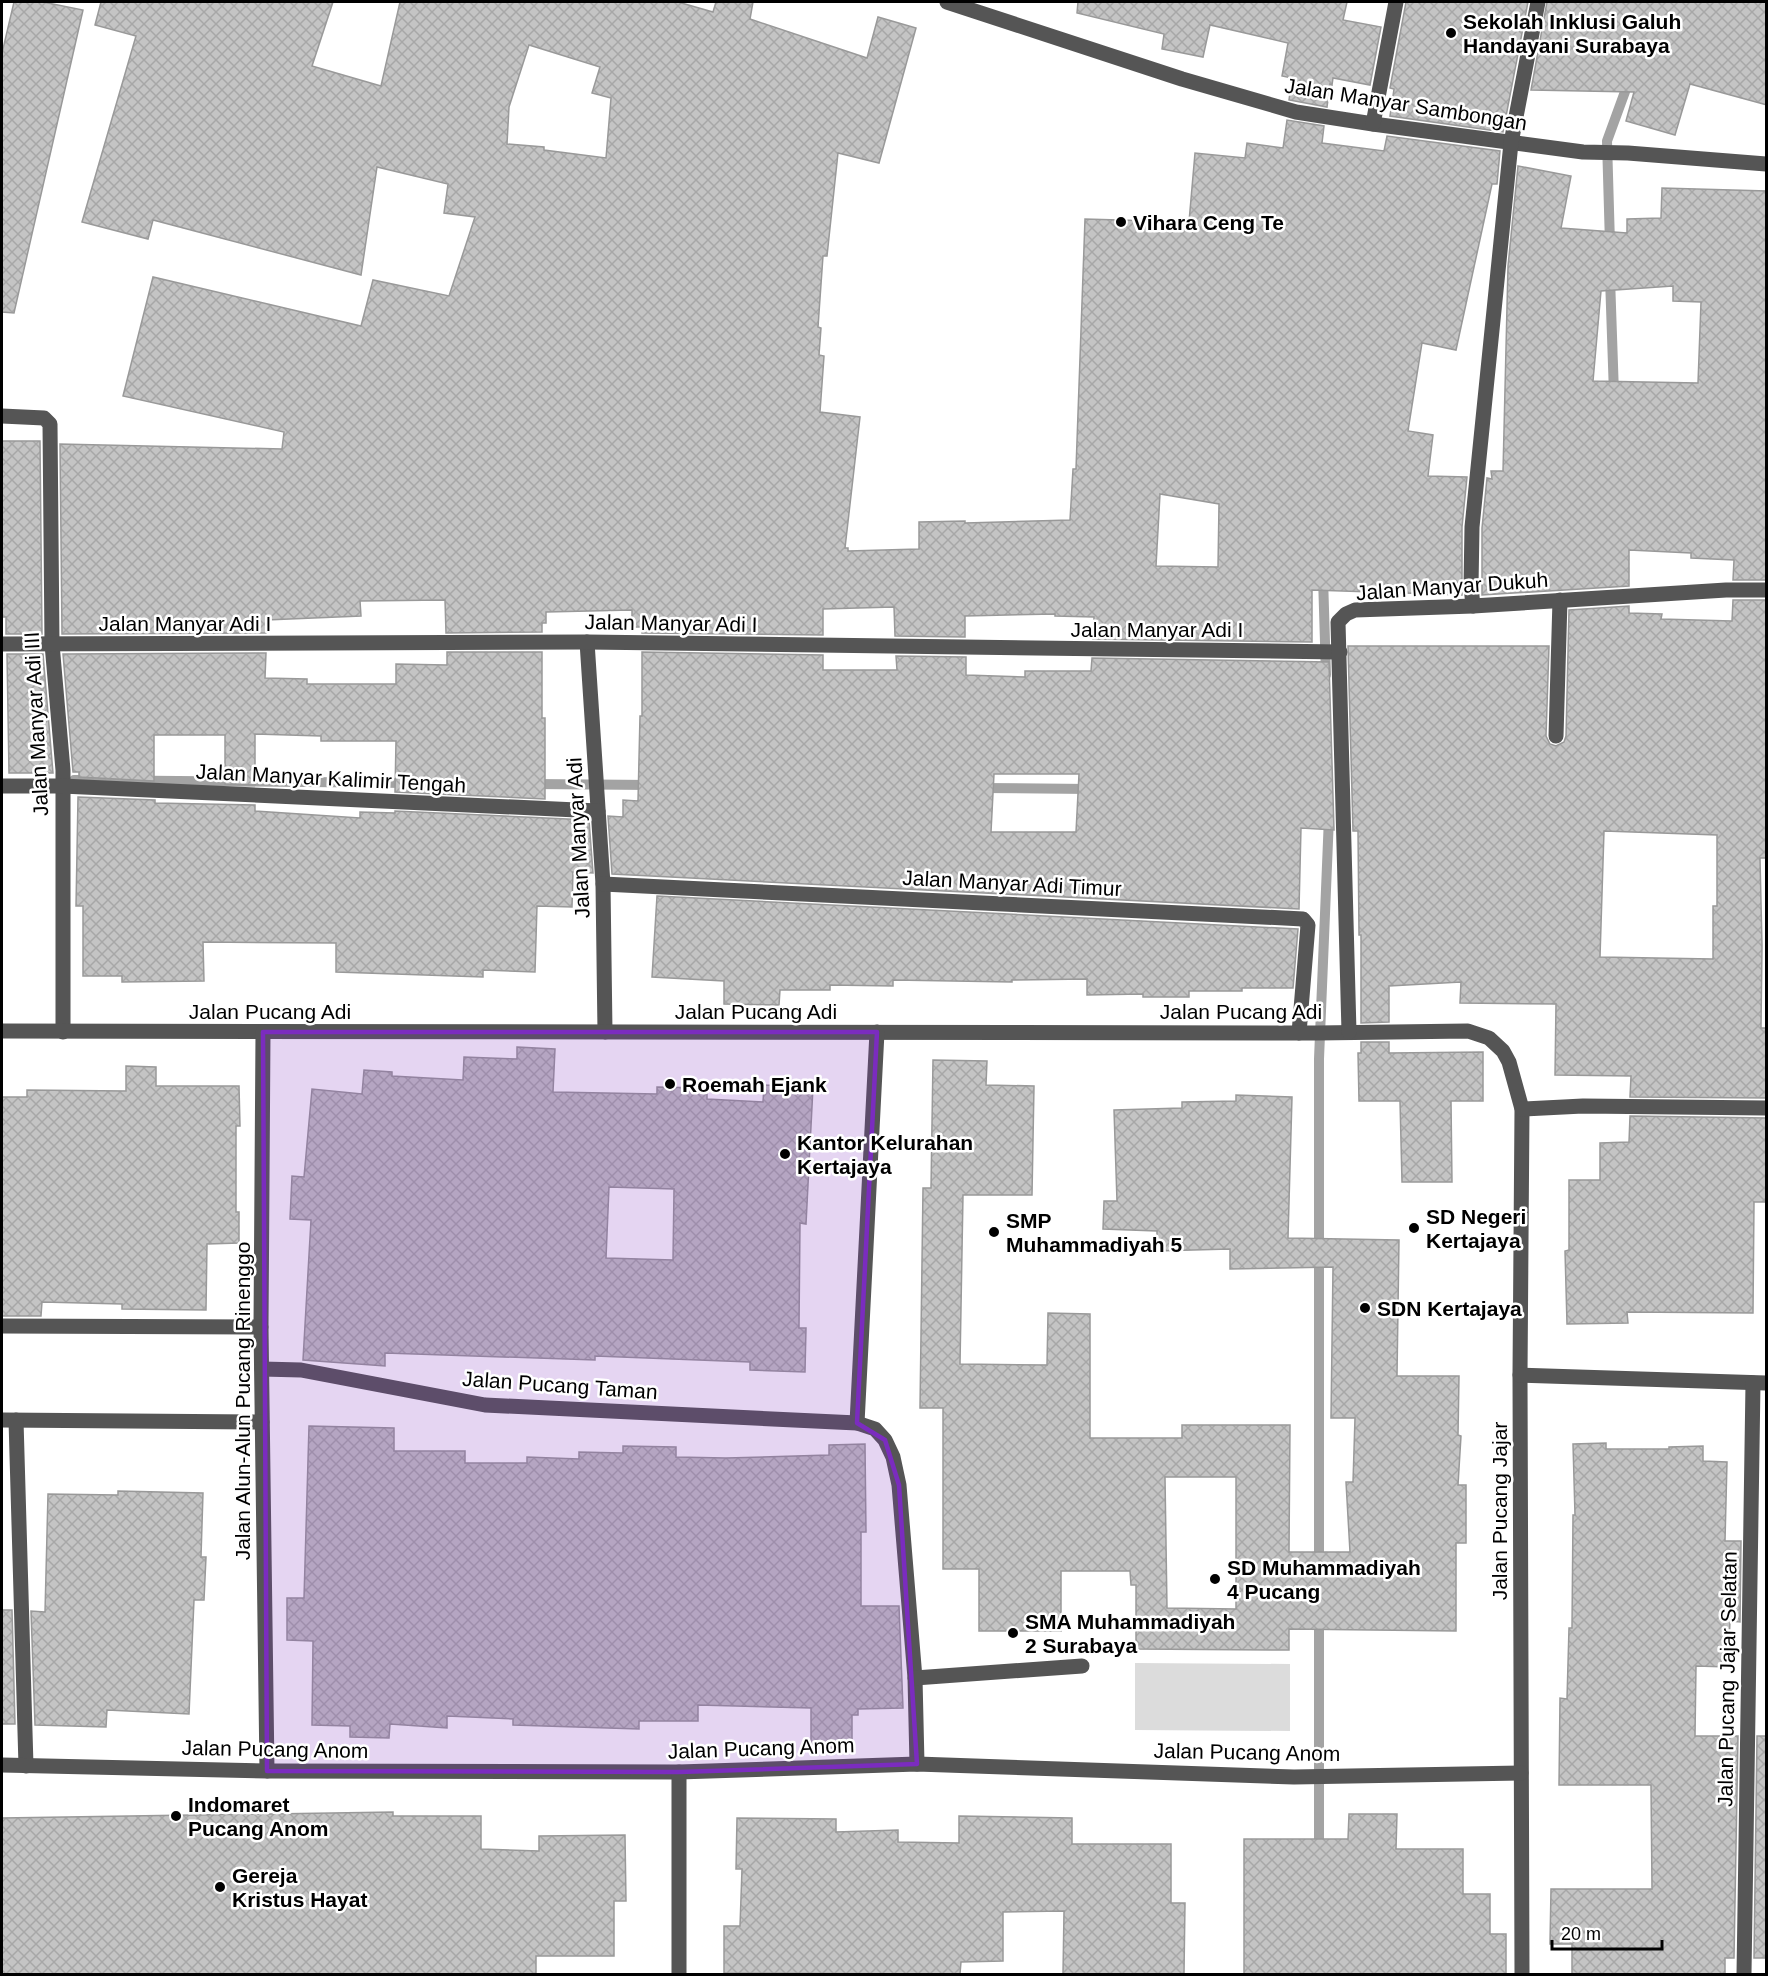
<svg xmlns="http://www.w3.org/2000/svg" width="1768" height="1976" font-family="Arial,sans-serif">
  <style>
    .pitch { fill: #dcdcdc }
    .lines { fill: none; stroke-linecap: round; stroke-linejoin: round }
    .stream { stroke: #a3a3a3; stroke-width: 10 }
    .building { fill: url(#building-cross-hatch); stroke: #999; stroke-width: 1.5; fill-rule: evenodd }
    .minor { stroke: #555; stroke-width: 15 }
    .marked { fill: #7b2cbf; fill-opacity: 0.2; stroke: #7b2cbf; stroke-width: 4.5; stroke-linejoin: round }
    .poi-dot { fill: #000; stroke: #fff; stroke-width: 2 }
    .labels { text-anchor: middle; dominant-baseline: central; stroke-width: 5; stroke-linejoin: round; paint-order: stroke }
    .poi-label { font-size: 21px; font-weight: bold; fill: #000; stroke: #fff; text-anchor: start }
    .street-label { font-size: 21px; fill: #000; stroke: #fff }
  </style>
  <defs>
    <pattern id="building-cross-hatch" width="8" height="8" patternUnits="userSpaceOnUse" patternTransform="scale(1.5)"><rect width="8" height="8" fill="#c4c4c4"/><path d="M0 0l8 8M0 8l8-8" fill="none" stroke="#a7a7a7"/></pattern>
  </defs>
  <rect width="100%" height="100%" fill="#fff"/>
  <polygon class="pitch" points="1135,1663 1290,1664 1290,1731 1135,1730"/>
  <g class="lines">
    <g class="stream">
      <polyline points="1610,244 1607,141 1630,78"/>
      <polyline points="1610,278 1614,394"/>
      <polyline points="1323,577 1326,675"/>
      <polyline points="74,780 409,783"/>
      <polyline points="533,784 652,785"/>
      <polyline points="980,788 1090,789"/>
      <polyline points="1319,1566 1319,1059 1329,817"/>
      <polyline points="1319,1615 1319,1851"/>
    </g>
  </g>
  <g class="building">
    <polygon points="14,2 43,2 83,10 14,313 2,312 2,53"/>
    <path d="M101,2H333L312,66L381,86L400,2H678L713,12L716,2H753L750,19L867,58L878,17L916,28L879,163L838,153L827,256H823L818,327L821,328L819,355L824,356L820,412L860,417L845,548H848V551L919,549V522L965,521V523L1070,520L1073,469H1076L1085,219L1189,222L1195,153L1245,158L1247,143L1283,148L1287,120L1324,126L1322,143L1384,151L1387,136L1500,151L1497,184H1492L1456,350L1422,343L1408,431L1433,435L1428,476L1467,477L1462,527V595L1312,590V642L1093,639L1094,617L1055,616V614L965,616V637L895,636L894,607L823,609V635L642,633V627H632V610L546,612V623H542V632L446,633L445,600L360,601L361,616L266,620V633L62,634L60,444L282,449L284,432L123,396L153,277L361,326L373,280L449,296L475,217L444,213L448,184L377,167L361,275L153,220L148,239L82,222L136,36L95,25ZM529,45L600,67L592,93L611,98L606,158L544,150V147L507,144L509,107ZM1160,494L1219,504L1218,567L1156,566Z"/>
    <polygon points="1078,2 1347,2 1343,20 1381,27 1370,85 1333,78 1332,85 1330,84 1327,107 1289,100 1292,78 1282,76 1288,43 1210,25 1203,57 1162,49 1164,34 1077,13"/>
    <polygon points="1406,2 1528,2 1503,132 1390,116 1394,89 1390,88"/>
    <polygon points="1547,2 1767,2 1767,105 1690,84 1675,135 1626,121 1634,92 1531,90"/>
    <path d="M1518,166L1571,176L1561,228L1627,233V219L1661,218L1662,188L1767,191V580H1733L1734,560L1691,558V553L1629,550V586L1482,595V528L1487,478L1492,479L1491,471H1503L1508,266ZM1673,286V301L1701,302L1698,383L1593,381L1601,291Z"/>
    <polygon points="2,441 40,441 42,634 6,634 6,617 2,617"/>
    <path d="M1733,600H1767V858H1760L1762,946L1761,1028H1767V1098L1630,1097L1631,1076L1555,1075L1556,1004L1460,1003L1461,982L1389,986V1022L1361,1023V935H1359L1358,831H1353L1348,646H1549L1546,736L1550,744L1556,746L1564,742L1566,736L1569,610L1629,606V613L1662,614L1661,619L1732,621ZM1604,831L1717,835V906H1713V959L1600,957Z"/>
    <polygon points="447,652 542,652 542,718 545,718 545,799 395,792 396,741 321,741 321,736 255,734 255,785 225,784 225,735 154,735 154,781 79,777 79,772 73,772 63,654 266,653 265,678 307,679 307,684 396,684 396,664 447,665"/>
    <path d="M642,652L823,655V670H897L896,656L966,657V675L1025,677V671H1091L1092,658L1329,662L1334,830L1301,828L1299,909L612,874L608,816L623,817V800L638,801L640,716H642ZM994,774H1079L1076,832H991Z"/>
    <polygon points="7,654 43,654 53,773 9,773"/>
    <polygon points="78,797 155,800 155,803 255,805 255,811 360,818 360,812 395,813 395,811 589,820 593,873 573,872 572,907 537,906 535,972 483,970 483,977 336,972 336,943 203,942 204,981 122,982 122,976 83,976 83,906 76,906"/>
    <polygon points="657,896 1298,929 1293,988 1242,988 1242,991 1189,991 1189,997 1143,997 1143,994 1087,995 1087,979 1012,980 1012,982 893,980 893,986 830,985 830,990 780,990 779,1005 724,1004 724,981 652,977"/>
    <polygon points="1361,1042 1389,1042 1389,1053 1483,1052 1483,1101 1451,1101 1452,1182 1402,1182 1400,1101 1359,1101 1358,1053 1361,1053"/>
    <path d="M517,1047L555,1049L553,1092L657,1094V1087L707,1088V1099L763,1102L764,1085L813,1087L806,1224L800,1223L799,1328H806L805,1372L750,1370V1362L595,1356V1360L385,1353V1366L303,1360L311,1220L290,1219L292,1176L304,1177L312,1089L362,1094L364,1070L392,1072V1076L463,1080L464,1057L517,1059ZM609,1187L674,1189L673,1260L606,1258Z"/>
    <path d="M933,1060L987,1061L986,1085L1034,1086L1032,1195H963L960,1364L1047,1365L1048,1313L1090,1314V1438H1182V1425H1290L1289,1552H1350L1346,1482H1353L1355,1418H1331L1333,1267L1230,1269V1249L1157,1251V1231L1103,1229L1104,1201H1117L1114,1110L1182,1108V1102L1236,1101V1095L1292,1097L1288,1238L1399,1240L1397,1376H1459L1458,1435L1461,1436L1458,1485H1466V1543H1456V1631L1289,1629V1650L1136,1649V1585H1131L1130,1571H1061V1631H979V1569H943V1408H920L923,1188H931ZM1165,1477H1236V1609L1167,1608Z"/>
    <polygon points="126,1066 156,1067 156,1086 239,1086 240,1126 236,1126 236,1212 239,1212 239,1243 207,1244 206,1310 122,1309 122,1304 42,1302 41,1316 2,1316 2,1097 27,1097 27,1090 126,1091"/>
    <polygon points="1630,1116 1767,1118 1767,1202 1754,1202 1753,1313 1627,1312 1628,1323 1567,1324 1565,1251 1569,1250 1569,1180 1600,1180 1600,1143 1629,1142"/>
    <polygon points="309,1426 394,1428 394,1451 465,1451 465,1463 527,1463 527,1457 579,1459 579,1452 623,1453 623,1446 676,1447 676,1457 726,1458 829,1455 829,1445 865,1444 866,1532 861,1532 861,1606 899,1606 903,1708 858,1709 858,1715 852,1715 852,1748 811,1748 811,1708 698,1705 698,1721 639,1721 639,1729 513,1725 513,1719 447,1716 447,1728 390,1724 389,1738 350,1737 350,1726 312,1725 313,1641 287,1640 287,1598 304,1598"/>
    <polygon points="1606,1443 1606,1449 1669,1449 1669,1447 1703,1446 1703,1461 1727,1462 1725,1541 1741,1541 1740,1622 1730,1621 1728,1667 1696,1666 1695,1736 1738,1736 1734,1958 1725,1958 1725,1974 1572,1974 1572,1944 1550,1944 1551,1889 1652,1889 1651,1785 1559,1785 1560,1698 1567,1699 1569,1628 1572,1628 1573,1515 1575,1515 1573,1444"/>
    <polygon points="118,1491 203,1493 201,1557 206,1557 204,1600 194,1600 189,1714 107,1710 106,1727 35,1725 31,1611 45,1612 48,1494 118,1495"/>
    <polygon points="2,1610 12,1610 15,1724 2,1724"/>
    <polygon points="1757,1736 1767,1736 1767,1958 1754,1958"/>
    <polygon points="393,1812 393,1816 481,1816 481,1849 539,1851 539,1836 625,1835 626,1901 614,1901 614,1956 536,1956 536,1974 2,1974 2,1818"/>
    <polygon points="1349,1814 1397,1814 1396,1849 1463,1849 1463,1894 1490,1894 1490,1934 1506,1934 1506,1974 1244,1974 1244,1839 1348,1839"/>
    <polygon points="959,1816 1072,1818 1072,1844 1171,1844 1171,1903 1185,1903 1184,1974 1063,1974 1064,1911 1003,1912 1003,1961 961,1962 960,1974 724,1973 724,1926 740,1926 742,1869 736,1869 737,1818 836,1819 836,1832 898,1830 898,1842 959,1843"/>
  </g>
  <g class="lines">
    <g class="minor">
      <polyline points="947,2 1182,79 1296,112 1373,124 1583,152 1628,153 1766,164"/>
      <polyline points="1373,124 1396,2"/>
      <polyline points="2,416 44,418 50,424 52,644 63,770 63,1032"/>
      <polyline points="1473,606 1471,586 1472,527 1511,143 1538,2"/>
      <polyline points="587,642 603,884 605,1032"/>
      <polyline points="2,644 587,642 1340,652"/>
      <polyline points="1556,736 1560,600"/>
      <polyline points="2,786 62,786 598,811"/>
      <polyline points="603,884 1303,919 1308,925 1299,1033"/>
      <polyline points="2,1031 1317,1033 1468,1031 1489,1038 1503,1051 1509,1062 1522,1109 1520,1375 1522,1974"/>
      <polyline points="263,1032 261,1327 267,1771"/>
      <polyline points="1349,1032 1338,622 1346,614 1355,610 1473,606 1726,590 1766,590"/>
      <polyline points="1522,1109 1583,1106 1766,1108"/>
      <polyline points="2,1326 261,1327"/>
      <polyline points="262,1369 301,1370 485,1405 857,1423 875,1429 885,1440 893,1457 899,1485 915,1678 917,1764"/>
      <polyline points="1520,1375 1766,1383"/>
      <polyline points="2,1420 262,1422"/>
      <polyline points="16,1420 26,1766"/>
      <polyline points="857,1423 877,1032"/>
      <polyline points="915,1678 1082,1666"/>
      <polyline points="2,1765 267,1771 679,1772 917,1764 1294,1777 1521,1773"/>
      <polyline points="679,1772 679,1974"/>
      <polyline points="1744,1974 1753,1383"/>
    </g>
  </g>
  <path class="marked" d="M263,1032H877L857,1423L885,1440L899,1485L917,1764L679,1772L267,1771Z"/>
  <g class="poi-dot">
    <circle cx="1451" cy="33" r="6"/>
    <circle cx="1121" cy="222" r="6"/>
    <circle cx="670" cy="1084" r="6"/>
    <circle cx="785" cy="1154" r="6"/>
    <circle cx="1414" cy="1228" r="6"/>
    <circle cx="994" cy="1232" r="6"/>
    <circle cx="1365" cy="1308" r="6"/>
    <circle cx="1215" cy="1579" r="6"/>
    <circle cx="1013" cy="1633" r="6"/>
    <circle cx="176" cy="1816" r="6"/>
    <circle cx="220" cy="1887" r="6"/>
  </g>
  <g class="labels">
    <g class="poi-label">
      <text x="1463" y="21">Sekolah Inklusi Galuh<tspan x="1463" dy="24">Handayani Surabaya</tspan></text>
      <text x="1133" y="222">Vihara Ceng Te</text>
      <text x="682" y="1084">Roemah Ejank</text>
      <text x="797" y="1142">Kantor Kelurahan<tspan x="797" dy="24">Kertajaya</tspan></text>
      <text x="1426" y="1216">SD Negeri<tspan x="1426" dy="24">Kertajaya</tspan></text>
      <text x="1006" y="1220">SMP<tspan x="1006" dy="24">Muhammadiyah 5</tspan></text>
      <text x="1377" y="1308">SDN Kertajaya</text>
      <text x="1227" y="1567">SD Muhammadiyah<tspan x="1227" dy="24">4 Pucang</tspan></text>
      <text x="1025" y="1621">SMA Muhammadiyah<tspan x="1025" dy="24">2 Surabaya</tspan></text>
      <text x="188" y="1804">Indomaret<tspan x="188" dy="24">Pucang Anom</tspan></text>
      <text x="232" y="1875">Gereja<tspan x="232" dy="24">Kristus Hayat</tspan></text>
    </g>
    <g class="street-label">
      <text transform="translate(1406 104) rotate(9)">Jalan Manyar Sambongan</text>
      <text transform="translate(1452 586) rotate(-4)">Jalan Manyar Dukuh</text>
      <text x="185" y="623">Jalan Manyar Adi I</text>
      <text transform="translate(671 623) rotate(1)">Jalan Manyar Adi I</text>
      <text x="1157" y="629">Jalan Manyar Adi I</text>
      <text transform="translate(36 724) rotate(-93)">Jalan Manyar Adi III</text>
      <text transform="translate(331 778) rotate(3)">Jalan Manyar Kalimir Tengah</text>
      <text transform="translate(578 838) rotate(-93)">Jalan Manyar Adi</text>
      <text transform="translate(1012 883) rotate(3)">Jalan Manyar Adi Timur</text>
      <text x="270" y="1011">Jalan Pucang Adi</text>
      <text x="756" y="1011">Jalan Pucang Adi</text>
      <text x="1241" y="1011">Jalan Pucang Adi</text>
      <text transform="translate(560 1385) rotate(4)">Jalan Pucang Taman</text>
      <text transform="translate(242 1401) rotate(-90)">Jalan Alun-Alun Pucang Rinenggo</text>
      <text transform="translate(1499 1511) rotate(-90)">Jalan Pucang Jajar</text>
      <text transform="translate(1727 1679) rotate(-89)">Jalan Pucang Jajar Selatan</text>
      <text transform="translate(761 1748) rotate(-2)">Jalan Pucang Anom</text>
      <text transform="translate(275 1749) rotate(1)">Jalan Pucang Anom</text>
      <text transform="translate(1247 1752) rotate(1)">Jalan Pucang Anom</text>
    </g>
  </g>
  <rect width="1768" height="1976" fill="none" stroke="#000000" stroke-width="6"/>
  <path d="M1552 1940v9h110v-9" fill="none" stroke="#000000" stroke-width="3"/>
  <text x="1561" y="1940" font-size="18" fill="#000000" stroke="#ffffff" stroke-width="4.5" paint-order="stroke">20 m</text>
</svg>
